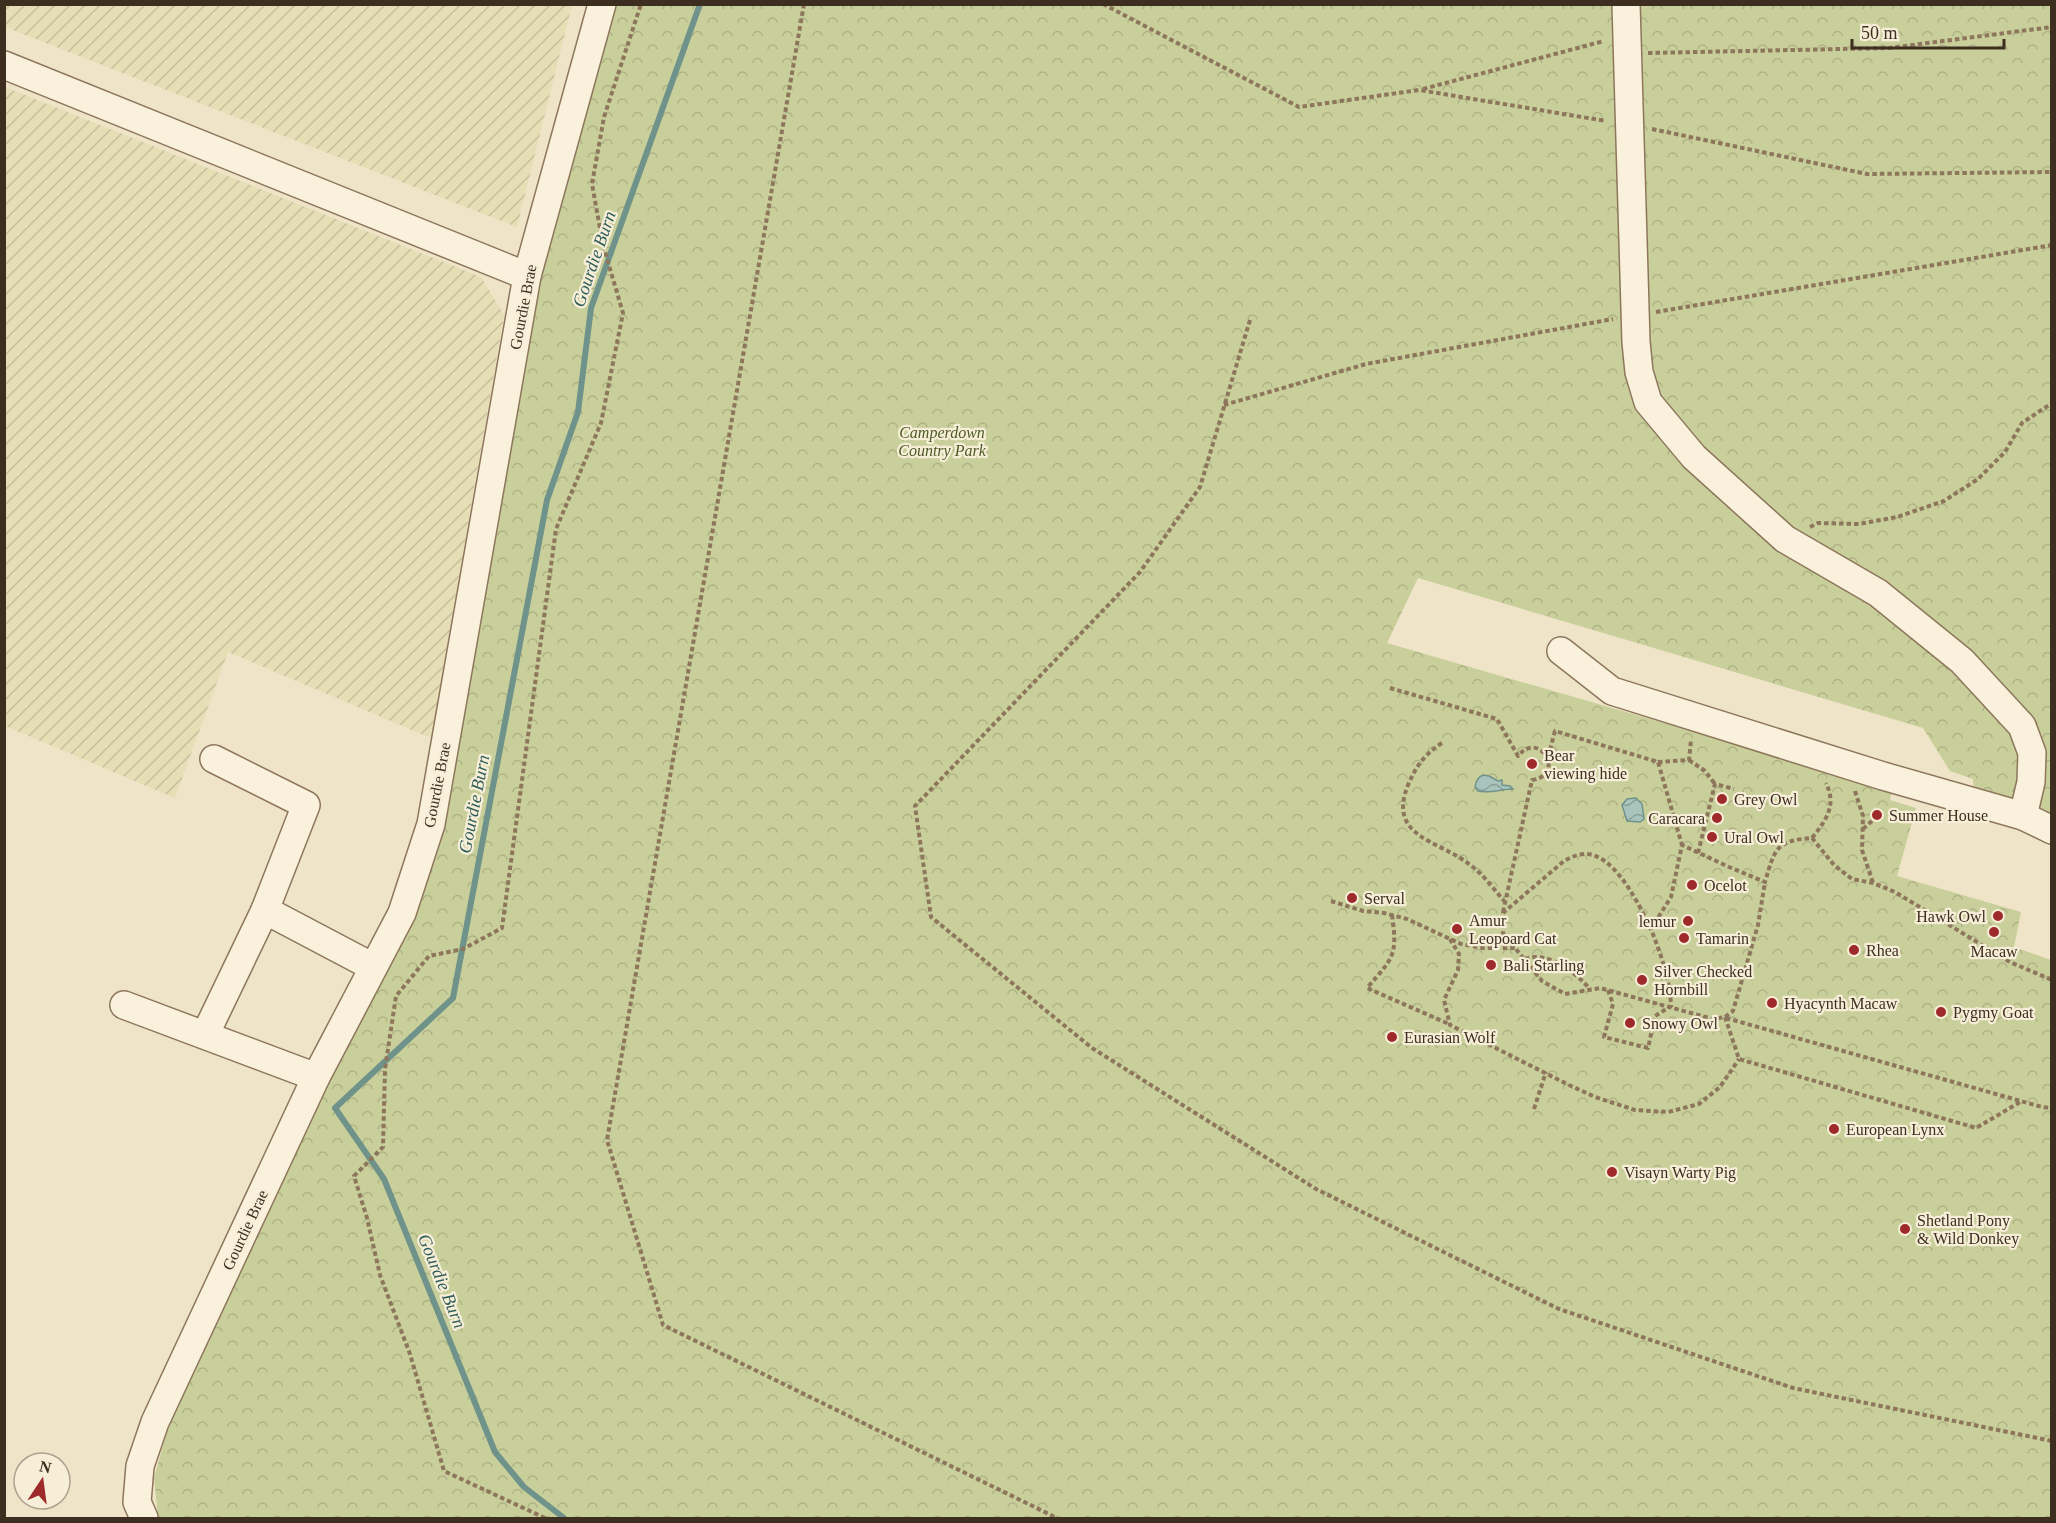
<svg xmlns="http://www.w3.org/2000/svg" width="2056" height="1523" font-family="Georgia,serif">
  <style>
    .farmland { fill: url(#farmland-furrows) }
    .park { fill: url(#park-crowns) }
    .water { fill: url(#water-waves); stroke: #6f938a; stroke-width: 1.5 }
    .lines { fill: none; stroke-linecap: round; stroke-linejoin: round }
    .stream { stroke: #6f938a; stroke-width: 6 }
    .minor-casing { stroke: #8d765c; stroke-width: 30 }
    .path { stroke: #8d765c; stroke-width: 4; stroke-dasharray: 4.5 3; stroke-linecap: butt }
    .minor { stroke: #faf1dc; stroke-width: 27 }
    .poi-dot { fill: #9e2a2b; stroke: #f7eed8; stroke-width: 2 }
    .labels { text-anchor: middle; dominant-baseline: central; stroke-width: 4.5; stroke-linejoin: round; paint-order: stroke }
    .street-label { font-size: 16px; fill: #3d2e20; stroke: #f7eed8 }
    .park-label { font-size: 16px; font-style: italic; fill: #4d5a26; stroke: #f7eed8 }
    .poi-label { font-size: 16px; fill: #3d2e20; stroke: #f7eed8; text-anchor: start }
    .water-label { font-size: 18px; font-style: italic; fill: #2f5d5a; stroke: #f7eed8 }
  </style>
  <defs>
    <pattern id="farmland-furrows" width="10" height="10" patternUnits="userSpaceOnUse" patternTransform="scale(1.5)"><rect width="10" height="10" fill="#e6deb5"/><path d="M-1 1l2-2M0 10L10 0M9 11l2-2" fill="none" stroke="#c6bf9b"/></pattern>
    <pattern id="park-crowns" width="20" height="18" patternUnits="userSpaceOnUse" patternTransform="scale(1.5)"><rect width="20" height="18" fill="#c9cf9b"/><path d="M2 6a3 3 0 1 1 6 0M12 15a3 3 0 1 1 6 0" fill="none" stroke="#aeb285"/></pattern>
    <pattern id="water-waves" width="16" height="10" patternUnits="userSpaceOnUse" patternTransform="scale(1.5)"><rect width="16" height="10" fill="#a9c4bc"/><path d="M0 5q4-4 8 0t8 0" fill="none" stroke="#8ba098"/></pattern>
  </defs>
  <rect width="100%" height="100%" fill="#f0e4c8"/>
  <g class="farmland">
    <polygon points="4,5 5,4 572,5 517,227 5,27"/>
    <polygon points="5,87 481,277 504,315 431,738 228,652 175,798 5,726"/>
  </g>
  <polygon class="park" points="602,5 2051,5 2051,843 1975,802 1973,779 1950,771 1923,728 1418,578 1387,643 1709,736 1894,784 1890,800 1916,808 1897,876 2021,912 2014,947 2051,960 2051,1518 159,1518 158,1517 154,1478 171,1417 402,913 527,277"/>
  <g class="water">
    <path d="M1483,775L1489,776L1498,781L1502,780V785L1510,786L1513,789C1501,789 1490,794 1478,791L1475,787C1476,781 1478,777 1483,775Z"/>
    <polygon points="1636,798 1642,804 1644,819 1640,822 1627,821 1622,805 1627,799"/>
  </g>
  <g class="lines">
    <polyline class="stream" points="564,1518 524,1487 495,1452 384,1179 335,1108 453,998 547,500 578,412 591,308 700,4"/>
    <defs>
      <g id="minor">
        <polyline points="1626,4 1636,342 1639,372 1648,402 1694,457 1785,539 1878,593 1962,661 2022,726 2032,753 2031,782 2023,816 2052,830"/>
        <polyline points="4,65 527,276"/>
        <polyline points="1561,651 1612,691 1883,776 2023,816"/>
        <polyline points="214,759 306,805 265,910 373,967"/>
        <polyline points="124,1005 316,1077"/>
        <polyline points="205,1035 265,910"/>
        <polyline points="144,1518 137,1502 140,1466 155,1422 316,1077 402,913 431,824 527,276 602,4"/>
      </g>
    </defs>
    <use href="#minor" class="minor-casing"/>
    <g class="path">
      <polyline points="804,4 607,1140 663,1325 1057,1518"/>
      <polyline points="1103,4 1299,107 1419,90 1606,121"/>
      <polyline points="1648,53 1889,48 2052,27"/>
      <polyline points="1423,89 1604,41"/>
      <polyline points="1652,129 1867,174 2052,172"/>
      <polyline points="1656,312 2052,245"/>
      <polyline points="1250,320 1200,487 1140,572 915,806 931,917 1092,1048 1316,1189 1559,1309 1793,1388 2052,1441"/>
      <polyline points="1224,405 1366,364 1613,319"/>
      <polyline points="1810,527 1818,523 1859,524 1897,517 1944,501 1978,479 2005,452 2022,423 2052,403"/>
      <path d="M1390,688L1497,719L1518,756C1539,729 1567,775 1532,780L1503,912"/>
      <path d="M1442,743C1425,754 1416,766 1408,785C1387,837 1438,840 1469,864C1483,874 1493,888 1504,901"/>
      <polyline points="1548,757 1555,731 1658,762 1682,845"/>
      <polyline points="1689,760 1705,771 1715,784"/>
      <polyline points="1658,762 1689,760 1691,740"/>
      <polyline points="1855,791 1863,816 1862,850 1873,883"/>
      <polyline points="1863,829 1872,821"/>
      <path d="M1812,838C1826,820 1837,806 1826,783"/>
      <polyline points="1698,853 1715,784 1734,789"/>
      <polyline points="1331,901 1363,911 1384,913 1407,919 1461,944 1483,948 1516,948"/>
      <path d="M1392,915C1398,956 1393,958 1367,988L1449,1024"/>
      <path d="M1651,929C1640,907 1616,855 1586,854C1578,854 1571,857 1564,861L1503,913V933L1542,981L1565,994L1600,988L1713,1019L1725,1017L1733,1011L1758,925L1765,882"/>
      <polyline points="1450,939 1459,954 1458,970 1444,1000 1450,1025 1569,1085 1595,1097 1635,1110 1668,1112 1699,1104 1720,1087 1739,1059"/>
      <path d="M1525,959C1548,950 1576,973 1590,989"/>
      <path d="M1608,990L1613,1004L1604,1037L1648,1048L1655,1016L1671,1006C1670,979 1661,955 1651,929L1671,897L1682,845L1729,867L1765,882C1775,848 1776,841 1812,838L1834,865L1852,879L1873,883L1895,892L2010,962L2052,980"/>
      <polyline points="1725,1017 1739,1059 1976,1128 2022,1101"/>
      <polyline points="1726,1018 2042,1107 2052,1108"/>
      <polyline points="1534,1109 1546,1072"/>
      <polyline points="545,1518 444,1471 410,1354 380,1275 367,1218 354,1176 383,1147 385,1069 396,996 429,956 463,949 502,928 556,529 601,423 623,313 603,245 592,184 604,117 641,4"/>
    </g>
    <use href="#minor" class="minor"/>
  </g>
  <g class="poi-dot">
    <circle cx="1532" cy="764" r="6"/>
    <circle cx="1722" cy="799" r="6"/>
    <circle cx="1877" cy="815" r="6"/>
    <circle cx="1717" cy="818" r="6"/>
    <circle cx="1712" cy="837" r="6"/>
    <circle cx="1692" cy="885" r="6"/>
    <circle cx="1352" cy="898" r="6"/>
    <circle cx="1998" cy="916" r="6"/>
    <circle cx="1688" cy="921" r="6"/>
    <circle cx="1457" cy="929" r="6"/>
    <circle cx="1994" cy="932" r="6"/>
    <circle cx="1684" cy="938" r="6"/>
    <circle cx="1854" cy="950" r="6"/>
    <circle cx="1491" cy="965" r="6"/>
    <circle cx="1642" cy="980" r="6"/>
    <circle cx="1772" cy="1003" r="6"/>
    <circle cx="1941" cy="1012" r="6"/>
    <circle cx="1630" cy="1023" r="6"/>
    <circle cx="1392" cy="1037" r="6"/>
    <circle cx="1834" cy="1129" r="6"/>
    <circle cx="1612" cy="1172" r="6"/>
    <circle cx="1905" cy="1229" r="6"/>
  </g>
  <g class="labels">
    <g class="street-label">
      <text transform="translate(523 307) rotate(-79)">Gourdie Brae</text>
      <text transform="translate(437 785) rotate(-79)">Gourdie Brae</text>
      <text transform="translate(245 1230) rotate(-65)">Gourdie Brae</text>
    </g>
    <g class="park-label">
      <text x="942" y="432">Camperdown<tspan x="942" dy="18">Country Park</tspan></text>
    </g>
    <g class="poi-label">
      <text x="1544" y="755">Bear<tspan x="1544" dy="18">viewing hide</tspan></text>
      <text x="1734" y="799">Grey Owl</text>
      <text x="1889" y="815">Summer House</text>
      <text x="1705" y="818" text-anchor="end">Caracara</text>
      <text x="1724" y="837">Ural Owl</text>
      <text x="1704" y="885">Ocelot</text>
      <text x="1364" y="898">Serval</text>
      <text x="1986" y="916" text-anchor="end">Hawk Owl</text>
      <text x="1469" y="920">Amur<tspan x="1469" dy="18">Leopoard Cat</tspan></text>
      <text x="1676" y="921" text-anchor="end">lemur</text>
      <text x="1696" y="938">Tamarin</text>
      <text x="1866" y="950">Rhea</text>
      <text x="1994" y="951" text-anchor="middle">Macaw</text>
      <text x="1503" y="965">Bali Starling</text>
      <text x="1654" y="971">Silver Checked<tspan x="1654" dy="18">Hornbill</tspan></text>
      <text x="1784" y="1003">Hyacynth Macaw</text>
      <text x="1953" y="1012">Pygmy Goat</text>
      <text x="1642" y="1023">Snowy Owl</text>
      <text x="1404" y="1037">Eurasian Wolf</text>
      <text x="1846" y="1129">European Lynx</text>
      <text x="1624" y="1172">Visayn Warty Pig</text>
      <text x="1917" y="1220">Shetland Pony<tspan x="1917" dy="18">&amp; Wild Donkey</tspan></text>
    </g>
    <g class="water-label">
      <text transform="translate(594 259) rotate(-71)">Gourdie Burn</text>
      <text transform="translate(474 804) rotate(-79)">Gourdie Burn</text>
      <text transform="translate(442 1281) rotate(68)">Gourdie Burn</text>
    </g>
  </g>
  <rect width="2056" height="1523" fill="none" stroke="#3d2e20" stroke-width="12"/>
  <g transform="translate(42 1481) rotate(13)"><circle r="28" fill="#f7eed8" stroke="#ada18e" stroke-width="1.5"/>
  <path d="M0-4.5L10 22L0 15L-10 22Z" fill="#9e2a2b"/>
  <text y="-9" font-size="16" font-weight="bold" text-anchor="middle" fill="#3d2e20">N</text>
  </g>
  <path d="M1852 39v9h152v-9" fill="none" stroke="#3d2e20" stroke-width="3"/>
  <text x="1861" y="39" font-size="18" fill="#3d2e20" stroke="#f7eed8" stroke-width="4.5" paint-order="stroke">50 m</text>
</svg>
